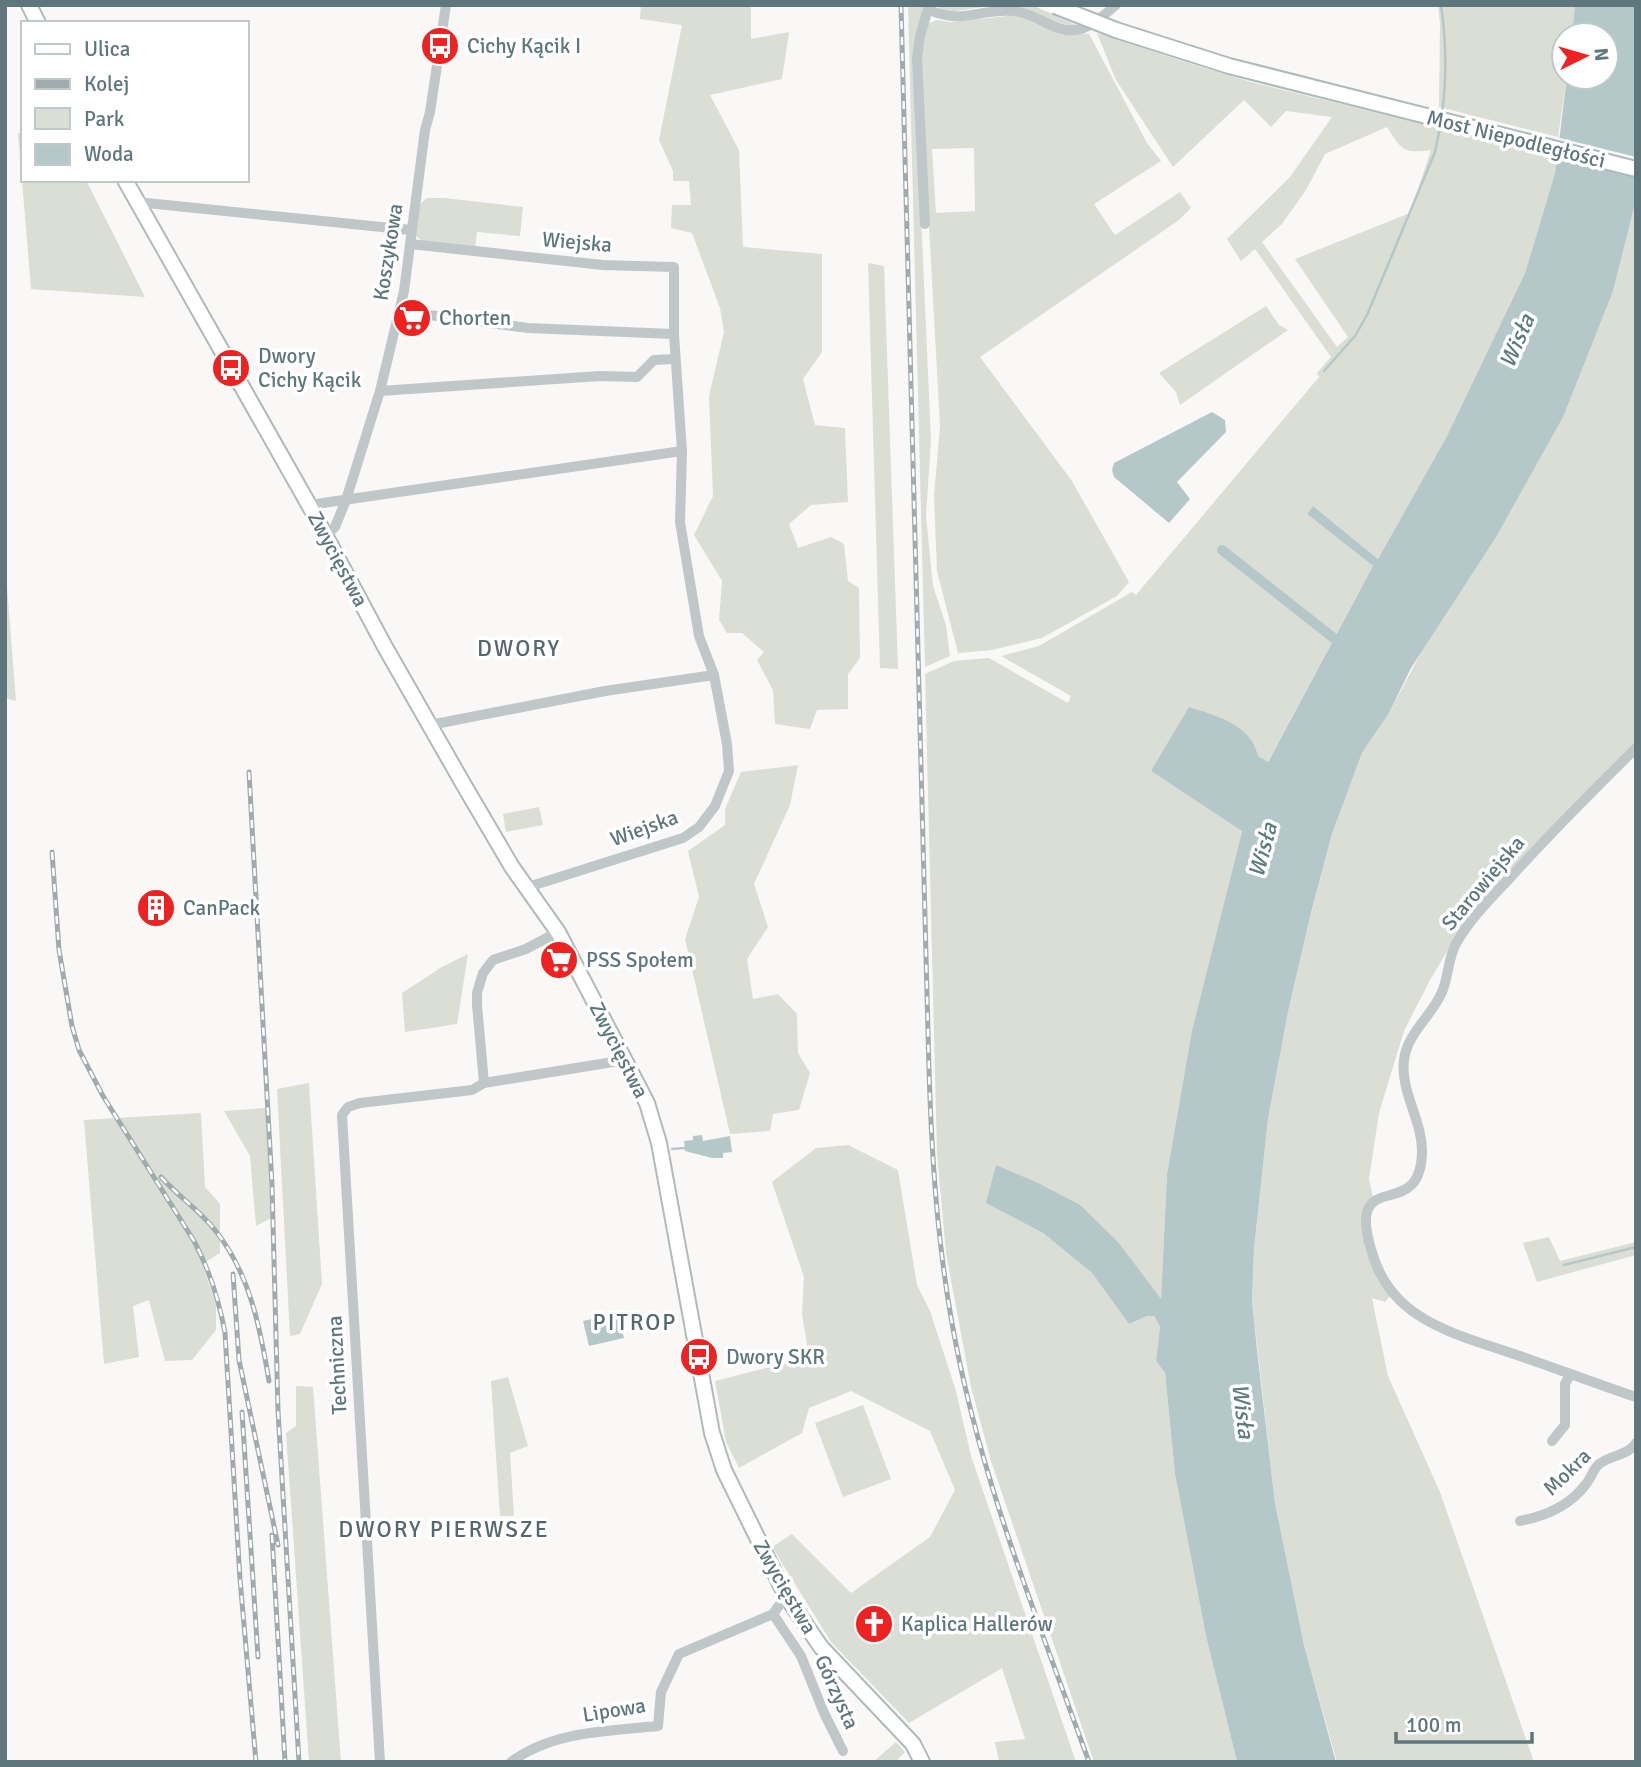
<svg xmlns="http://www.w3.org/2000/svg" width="1641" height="1767" font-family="Signika,sans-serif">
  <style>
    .green { fill: #daded5; fill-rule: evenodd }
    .water { fill: #b5c8c9 }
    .pier { fill: #f9f8f6 }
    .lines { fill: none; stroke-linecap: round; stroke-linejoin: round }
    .stream { stroke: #b5c8c9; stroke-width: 2.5 }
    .canal { stroke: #b5c8c9; stroke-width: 10 }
    .secondary-casing { stroke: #afbabc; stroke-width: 18 }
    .street { stroke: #bfc7c9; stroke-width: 10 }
    .secondary { stroke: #fff; stroke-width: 14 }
    .rail-casing { stroke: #9fabae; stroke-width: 5 }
    .rail { stroke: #fff; stroke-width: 2.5; stroke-dasharray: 8; stroke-linecap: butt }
    .secondary-bridge-casing { stroke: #afbabc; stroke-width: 18; stroke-linecap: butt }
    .secondary-bridge { stroke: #fff; stroke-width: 14 }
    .labels { text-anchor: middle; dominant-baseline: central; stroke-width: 7; stroke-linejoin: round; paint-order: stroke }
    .poi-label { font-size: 21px; fill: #5e777d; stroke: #fff; text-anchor: start }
    .street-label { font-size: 21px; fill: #5e777d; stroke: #fff }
    .water-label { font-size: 23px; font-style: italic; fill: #5d7c7d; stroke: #fff }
    .neighbourhood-label { font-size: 23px; letter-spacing: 2px; fill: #54686e; stroke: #fff }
  </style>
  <rect width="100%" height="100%" fill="#f9f8f6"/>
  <g class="green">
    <polygon points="641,5 751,5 751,39 789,32 782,79 710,95 739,150 743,247 822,254 822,352 803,379 815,425 845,428 848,502 811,505 789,524 798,548 831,537 844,544 848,581 859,588 860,658 848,674 848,709 817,710 810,729 775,724 773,690 757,660 764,652 742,633 727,633 719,620 722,581 694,535 713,496 709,396 724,332 720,308 692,233 671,228 672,205 691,205 689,181 673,181 673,171 659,140 682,25 640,19"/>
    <polygon points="908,5 926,5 914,57 931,440 926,516 933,586 946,625 950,656 925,667"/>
    <path d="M937,5H1032L1078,26C1051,24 1034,12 1009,6C993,3 960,12 942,12Z"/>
    <polygon points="1438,5 1575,5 1572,35 1564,35 1564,77 1567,77 1558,137 1439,107 1440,25"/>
    <path d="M1018,15C1041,28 1063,33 1089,34L1147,143L1161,161L1094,204L1115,235L1180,192L1191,208L1179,220L980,357L1072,481L1129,582L1117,596L1042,638L992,650L958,653L937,571L934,496L940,426L920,65L928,24L936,20L950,22ZM974,148L975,211L936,213L932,149Z"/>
    <path d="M1097,33L1204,68L1251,82L1557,157L1555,173L1525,273L1447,436L1378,559L1313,506L1307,514L1373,566L1267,763L1258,756L1151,771L1242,830L1192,1030L1167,1174L1161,1301L1119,1243L986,1202L1043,1233L1092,1273L1129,1324L1147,1316H1154L1160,1327L1156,1361L1165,1373L1175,1474L1206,1636L1237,1762H1094L991,1461L971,1387L946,1253L937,1154L925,674L954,661L989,658L1068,703L1071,696L1001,656L1039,646L1132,592L1136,595L1319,377L1317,373L1331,357L1255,249L1241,261L1227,239L1290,177L1332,117L1286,111L1271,127L1244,100L1173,167L1116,80ZM1387,127C1402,150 1403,154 1431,150L1410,213L1295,259L1348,337L1337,347L1262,242L1282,224L1306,190L1325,154Z"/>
    <polygon points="18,133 23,133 23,180 86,180 145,297 31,289"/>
    <polygon points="427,198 444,198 523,207 520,236 477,232 475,249 426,244 416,236 419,205"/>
    <polygon points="1636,200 1636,743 1478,908 1452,943 1430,980 1404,1031 1379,1113 1369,1179 1373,1197 1365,1206 1364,1219 1391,1295 1385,1302 1372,1298 1388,1376 1440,1492 1534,1762 1337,1762 1304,1645 1275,1503 1252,1301 1254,1249 1268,1119 1288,1012 1311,914 1332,834 1362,753 1389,713 1613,291"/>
    <polygon points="868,263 884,266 898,669 880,668"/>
    <polygon points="1266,306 1279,325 1288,330 1180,405 1176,392 1159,373"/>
    <polygon points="5,561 16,701 5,698"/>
    <polygon points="798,765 790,805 754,884 768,927 747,959 753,999 778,994 797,1014 798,1053 810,1073 799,1110 773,1114 770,1131 730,1134 685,939 699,897 688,851 725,825 725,809 741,772"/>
    <polygon points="539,807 543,825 506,832 503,814"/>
    <polygon points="468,954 457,1024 405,1032 402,993 442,967"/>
    <polygon points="309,1083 322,1284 300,1334 290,1336 277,1089"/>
    <polygon points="266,1108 271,1218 256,1226 250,1156 224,1111"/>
    <polygon points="201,1113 205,1187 220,1204 220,1253 202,1264 216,1304 216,1330 192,1360 165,1361 149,1300 133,1306 139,1357 104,1364 84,1120"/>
    <polygon points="848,1145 898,1170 917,1285 930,1311 956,1391 971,1456 1076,1762 999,1762 995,1742 1025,1739 1002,1668 909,1723 831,1642 772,1547 792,1534 851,1593 930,1537 955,1490 930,1431 851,1391 809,1408 802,1433 739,1468 726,1442 715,1381 809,1357 802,1314 804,1277 772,1182 816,1148"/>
    <polygon points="1549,1237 1560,1261 1636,1242 1636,1255 1537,1282 1523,1243"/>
    <polygon points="508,1377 528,1446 510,1453 514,1516 500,1516 491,1381"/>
    <polygon points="296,1386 313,1387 341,1762 309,1762 286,1433 296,1426"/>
    <polygon points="863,1405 891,1479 843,1497 815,1423"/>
    <polygon points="896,1742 905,1752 895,1762 873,1762"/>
  </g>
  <g class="water">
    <path d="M1575,5H1636V200L1613,291L1563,417L1496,537L1411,668L1389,713L1362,753L1332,834L1311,913L1288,1012L1268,1119L1254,1249L1252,1301L1258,1359L1275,1503L1304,1645L1336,1762H1237L1206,1636L1175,1474L1165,1373L1156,1361L1160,1327L1154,1316H1147L1129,1324L1092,1273L1043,1233L986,1203L996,1165L1038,1183L1080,1205L1119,1243L1161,1299L1167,1174L1192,1030L1242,831L1151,771L1189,707C1216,716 1251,724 1258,756L1268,762L1373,566L1307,514L1313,506L1378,559L1447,436L1525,273L1555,173L1567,77H1606V35H1572Z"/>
    <polygon points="1212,412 1225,420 1226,432 1177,482 1190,499 1169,523 1114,477 1112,470 1114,463"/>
    <polygon points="702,1135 703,1141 730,1136 732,1152 723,1153 723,1158 712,1158 685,1151 684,1141 693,1140 693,1136"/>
    <polygon points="618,1313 624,1338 589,1346 583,1321"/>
  </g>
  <polygon class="pier" points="1556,137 1636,157 1636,176 1554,155"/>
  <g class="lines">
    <g class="stream">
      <path d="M1441,5C1446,40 1447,78 1442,113"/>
      <polyline points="1324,371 1355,336 1367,315 1435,152 1441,123"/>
      <polyline points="672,1149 684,1148"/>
      <polyline points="1564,1265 1636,1247"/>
    </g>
    <polyline class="canal" points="1222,550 1345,647"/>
    <defs>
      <g id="secondary">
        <polyline points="29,5 38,23"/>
        <polyline points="1116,30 1229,66 1636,169"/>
        <polyline points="125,180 309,505 385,647 465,787 512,867 558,932 647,1103 659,1143 712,1433 724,1470 786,1596 821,1647 913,1744 922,1762"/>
      </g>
    </defs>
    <use href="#secondary" class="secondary-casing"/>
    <g class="street">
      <path d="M929,10C964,25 980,8 1014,11C1036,13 1052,32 1075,30C1090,29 1105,14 1116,5"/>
      <polyline points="137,202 411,230"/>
      <polyline points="925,224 917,58 920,37 929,5"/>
      <polyline points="410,244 603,265 674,267 674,334 682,451 680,522 699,636 714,675 727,744 729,771 715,806 699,827 683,838 528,887"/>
      <polyline points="399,311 528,328 674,334"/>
      <polyline points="380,391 600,376 637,377 654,360 675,359"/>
      <polyline points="309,505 682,451"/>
      <polyline points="326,535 335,527 346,500 380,391 404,291 425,130 430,112 446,5"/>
      <polyline points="430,725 605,691 714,675"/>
      <path d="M1636,748C1594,790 1551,832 1511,877C1492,897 1471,918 1457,942C1448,956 1449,976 1442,992C1432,1016 1407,1033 1404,1060C1400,1092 1423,1121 1422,1153C1420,1210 1376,1183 1367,1212C1364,1223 1368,1239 1371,1249C1389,1319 1452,1333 1511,1353C1553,1367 1594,1383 1636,1397"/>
      <polyline points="484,1083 619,1061 625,1058"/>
      <polyline points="1552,1441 1565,1425 1565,1384 1570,1375"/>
      <path d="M1520,1521C1546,1516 1570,1506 1586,1484C1591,1478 1593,1470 1598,1465C1609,1455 1628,1456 1636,1443"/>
      <polyline points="773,1614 801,1656 824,1713 843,1751"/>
      <polyline points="380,1762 342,1115 348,1107 360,1103 472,1090 484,1083 477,1005 477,993 483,973 493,960 526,949 558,932"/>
      <path d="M511,1762C553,1731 608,1731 658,1726L661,1692L679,1654L773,1614L786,1596"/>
    </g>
    <use href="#secondary" class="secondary"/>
    <defs>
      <g id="rail">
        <path d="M901,5L929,1070C932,1169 939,1267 960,1364C989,1501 1042,1631 1089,1762"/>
        <polyline points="249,772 272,1185 278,1411 299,1762"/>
        <path d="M52,852L59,950L72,1026L79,1050L103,1096L194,1241C210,1271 219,1300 225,1333L240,1579L256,1762"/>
        <path d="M161,1177C178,1196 199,1210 215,1230C250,1274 260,1327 269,1381"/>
        <polyline points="233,1274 239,1360 278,1545"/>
        <polyline points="242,1412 258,1657"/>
        <polyline points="272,1535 285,1762"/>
      </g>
    </defs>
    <use href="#rail" class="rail-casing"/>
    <use href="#rail" class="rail"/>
    <defs>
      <polyline id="secondary-bridge" points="1055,6 1116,30"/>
    </defs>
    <use href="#secondary-bridge" class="secondary-bridge-casing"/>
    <use href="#secondary-bridge" class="secondary-bridge"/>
  </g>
  <defs>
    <symbol id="bus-disc" viewBox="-11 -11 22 22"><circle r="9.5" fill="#ee2221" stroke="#fff"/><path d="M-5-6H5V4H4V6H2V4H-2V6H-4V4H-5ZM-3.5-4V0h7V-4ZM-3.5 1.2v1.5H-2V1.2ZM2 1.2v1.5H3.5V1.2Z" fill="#fff"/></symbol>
    <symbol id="supermarket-disc" viewBox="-11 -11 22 22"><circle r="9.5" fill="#ee2221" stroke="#fff"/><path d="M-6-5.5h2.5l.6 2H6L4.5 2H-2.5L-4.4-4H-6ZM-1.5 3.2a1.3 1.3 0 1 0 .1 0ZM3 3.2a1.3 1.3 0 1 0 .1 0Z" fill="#fff"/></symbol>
    <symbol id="building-disc" viewBox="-11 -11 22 22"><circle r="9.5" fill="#ee2221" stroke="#fff"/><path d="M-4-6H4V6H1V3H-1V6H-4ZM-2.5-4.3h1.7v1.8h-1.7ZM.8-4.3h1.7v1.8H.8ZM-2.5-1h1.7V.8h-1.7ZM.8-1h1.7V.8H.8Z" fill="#fff"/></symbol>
    <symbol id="church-disc" viewBox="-11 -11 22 22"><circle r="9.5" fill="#ee2221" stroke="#fff"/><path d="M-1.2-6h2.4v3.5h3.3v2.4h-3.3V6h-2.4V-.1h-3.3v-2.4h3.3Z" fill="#fff"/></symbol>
  </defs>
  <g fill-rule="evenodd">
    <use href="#bus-disc" x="418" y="24" width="44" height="44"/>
    <use href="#supermarket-disc" x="390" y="296" width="44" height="44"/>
    <use href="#bus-disc" x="209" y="346" width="44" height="44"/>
    <use href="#building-disc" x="134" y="886" width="44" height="44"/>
    <use href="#supermarket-disc" x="537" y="938" width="44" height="44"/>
    <use href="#bus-disc" x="677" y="1335" width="44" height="44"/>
    <use href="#church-disc" x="852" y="1602" width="44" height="44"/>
  </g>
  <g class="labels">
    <g class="poi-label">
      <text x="467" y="46">Cichy Kącik I</text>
      <text x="439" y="318">Chorten</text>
      <text x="258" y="356">Dwory<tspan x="258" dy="24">Cichy Kącik</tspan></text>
      <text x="183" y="908">CanPack</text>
      <text x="586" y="960">PSS Społem</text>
      <text x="726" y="1357">Dwory SKR</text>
      <text x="901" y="1624">Kaplica Hallerów</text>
    </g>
    <g class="street-label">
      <text transform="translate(1516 139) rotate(14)">Most Niepodległości</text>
      <text transform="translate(577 242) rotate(5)">Wiejska</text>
      <text transform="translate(388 252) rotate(-81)">Koszykowa</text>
      <text transform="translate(338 559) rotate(62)">Zwycięstwa</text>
      <text transform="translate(644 828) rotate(-20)">Wiejska</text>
      <text transform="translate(1483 883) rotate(-50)">Starowiejska</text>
      <text transform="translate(619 1050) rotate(63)">Zwycięstwa</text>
      <text transform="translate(337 1365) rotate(-93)">Techniczna</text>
      <text transform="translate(1567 1472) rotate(-44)">Mokra</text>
      <text transform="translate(785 1587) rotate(60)">Zwycięstwa</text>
      <text transform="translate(837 1692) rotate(66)">Górzysta</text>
      <text transform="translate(614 1710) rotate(-9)">Lipowa</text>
    </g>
    <g class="water-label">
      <text transform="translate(1517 341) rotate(-67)">Wisła</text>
      <text transform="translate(1263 850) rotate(-75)">Wisła</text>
      <text transform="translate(1243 1411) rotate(83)">Wisła</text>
    </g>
    <g class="neighbourhood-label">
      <text x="519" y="648">DWORY</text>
      <text x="635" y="1322">PITROP</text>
      <text x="444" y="1529">DWORY PIERWSZE</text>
    </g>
  </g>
  <rect width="1641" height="1767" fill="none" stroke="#5e777d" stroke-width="14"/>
  <rect x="21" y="21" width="228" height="161" fill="#ffffff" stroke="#bfc9cb" stroke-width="2"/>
  <rect x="35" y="44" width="35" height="10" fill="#ffffff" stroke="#bfc9cb" stroke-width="2"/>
  <text x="84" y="56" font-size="21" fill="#5e777d">Ulica</text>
  <rect x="35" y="79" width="35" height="10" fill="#9fabae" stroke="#bfc9cb" stroke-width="2"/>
  <text x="84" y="91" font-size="21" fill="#5e777d">Kolej</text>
  <rect x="35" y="108" width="35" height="21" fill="#daded5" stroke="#bfc9cb" stroke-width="2"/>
  <text x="84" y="126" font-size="21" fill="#5e777d">Park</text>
  <rect x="35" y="144" width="35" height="21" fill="#b5c8c9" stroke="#bfc9cb" stroke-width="2"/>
  <text x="84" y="161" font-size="21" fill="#5e777d">Woda</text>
  <g transform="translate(1585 56) rotate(85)"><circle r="33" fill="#ffffff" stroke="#bfc9cb" stroke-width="2"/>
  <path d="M0-5L12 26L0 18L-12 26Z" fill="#ee2221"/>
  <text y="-10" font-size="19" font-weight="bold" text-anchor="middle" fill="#5e777d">N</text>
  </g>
  <path d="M1396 1732v10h136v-10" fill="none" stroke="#5e777d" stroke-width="3.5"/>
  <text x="1406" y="1732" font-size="21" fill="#5e777d" stroke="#ffffff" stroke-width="5" paint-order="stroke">100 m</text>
</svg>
